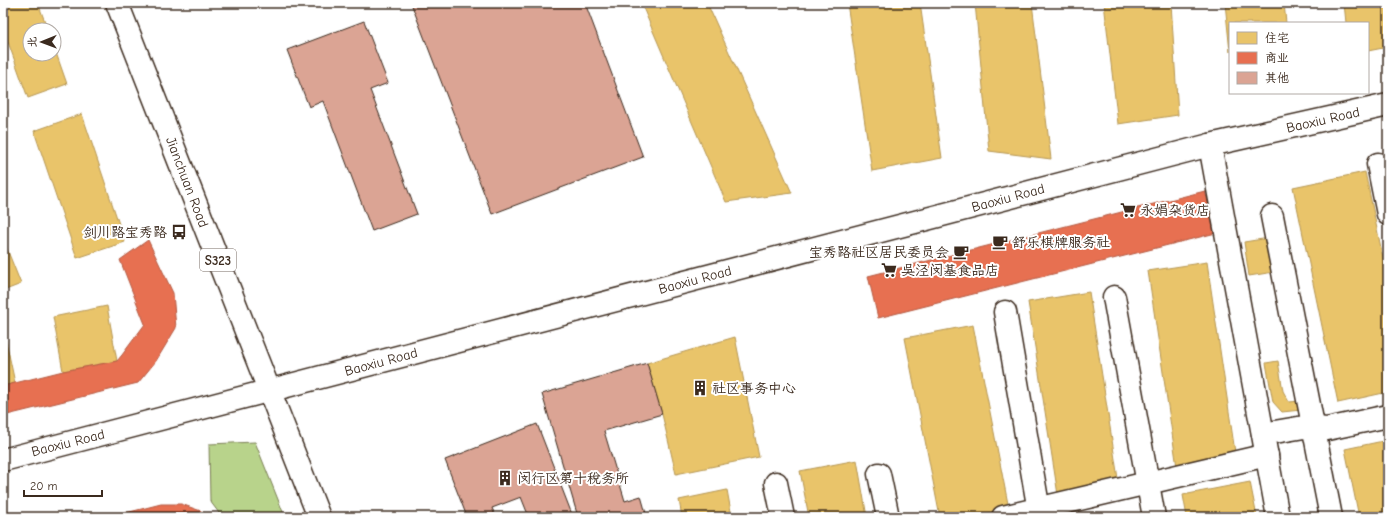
<svg xmlns="http://www.w3.org/2000/svg" width="1391" height="520" font-family="'Comic Neue','LXGW WenKai TC',sans-serif">
  <style>
    .green { fill: #b8d38b; stroke: #7a7e54 }
    .homes { fill: #e9c46a; stroke: #b59653 }
    .shops { fill: #e76f51; stroke: #b35a42 }
    .building { fill: #dba494; stroke: #3b2a1e }
    .lines { fill: none; stroke-linecap: round; stroke-linejoin: round }
    .minor-casing { stroke: #3b2a1e; stroke-width: 25 }
    .primary-casing { stroke: #3b2a1e; stroke-width: 25 }
    .minor { stroke: #fff; stroke-width: 22 }
    .primary { stroke: #fff; stroke-width: 22 }
    .labels { text-anchor: middle; dominant-baseline: central; stroke-width: 4; stroke-linejoin: round; paint-order: stroke }
    .shield { fill: #fff; stroke: #766a62; stroke-width: 1 }
    .shield-label { font-size: 13px; font-weight: bold; fill: #3b2a1e }
    .street-label { font-size: 14px; fill: #3b2a1e; stroke: #fff }
    .poi-label { font-size: 14px; fill: #3b2a1e; stroke: #fff; text-anchor: start }
  </style>
  <rect width="100%" height="100%" fill="#fff"/>
  <filter id="ink" filterUnits="userSpaceOnUse"><feTurbulence type="fractalNoise" baseFrequency=".025" numOctaves="2"/><feDisplacementMap in="SourceGraphic" scale="8" xChannelSelector="R" yChannelSelector="G"/><feConvolveMatrix kernelMatrix="1 2 1 2 8 2 1 2 1" color-interpolation-filters="sRGB"/></filter>
  <g filter="url(#ink)">
    <polygon class="green" points="255,442 285,517 222,517 210,501 209,444"/>
    <g class="homes">
      <polygon points="3,3 38,3 48,30 30,30 30,54 54,54 54,47 67,84 28,98 3,28"/>
      <polygon points="641,3 707,3 792,193 726,202"/>
      <polygon points="847,3 920,3 942,158 872,171"/>
      <polygon points="975,3 1032,3 1051,159 989,151"/>
      <polygon points="1104,3 1171,3 1178,115 1118,124"/>
      <polygon points="1225,3 1284,3 1286,23 1230,23 1230,52"/>
      <polygon points="1344,3 1388,3 1388,47 1368,51 1368,23 1346,23"/>
      <polygon points="82,114 125,242 77,258 34,131"/>
      <polygon points="1365,172 1388,281 1388,392 1338,403 1293,187"/>
      <polygon points="1269,238 1274,272 1249,276 1244,242"/>
      <polygon points="3,239 21,284 3,291"/>
      <polygon points="1207,262 1236,459 1177,467 1148,271"/>
      <polygon points="1089,292 1119,485 1058,495 1028,302"/>
      <polygon points="107,306 117,361 63,371 53,317"/>
      <polygon points="973,325 1009,509 969,517 940,517 905,338"/>
      <polygon points="3,331 4,331 15,383 3,386"/>
      <polygon points="735,337 759,457 676,474 662,414 647,363"/>
      <polygon points="1278,361 1283,391 1289,402 1300,401 1301,410 1282,412 1273,402 1266,363"/>
      <polygon points="1388,440 1388,517 1359,517 1345,449"/>
      <polygon points="857,460 867,517 809,517 800,471"/>
      <polygon points="1250,482 1257,517 1187,517 1183,495"/>
      <polygon points="727,490 732,517 682,517 679,500"/>
    </g>
    <g class="shops">
      <polygon points="1205,191 1216,233 878,318 868,276"/>
      <polygon points="148,240 173,293 176,328 156,361 138,383 3,416 3,386 63,371 117,361 122,355 145,324 120,260"/>
      <polygon points="161,504 181,504 201,511 209,517 110,517"/>
    </g>
    <g class="building">
      <polygon points="411,3 585,3 643,157 492,214"/>
      <polygon points="364,21 388,83 370,90 417,214 372,231 323,101 309,107 287,50"/>
      <polygon points="647,363 662,414 604,431 625,501 641,496 647,517 578,517 542,394"/>
      <polygon points="537,424 573,517 546,517 545,515 540,517 529,517 521,497 492,508 496,517 467,517 445,460"/>
    </g>
    <g class="lines">
      <defs>
        <g id="minor">
          <polyline points="1210,145 1278,517"/>
          <polyline points="1378,164 1388,214"/>
          <polyline points="1272,216 1331,517"/>
          <polyline points="1114,297 1154,517"/>
          <polyline points="1005,312 1040,517"/>
          <polyline points="1263,434 1304,427 1327,429 1388,416"/>
          <polyline points="3,460 1210,145 1388,105"/>
          <polyline points="879,474 888,517"/>
          <polyline points="776,483 783,517"/>
          <polyline points="1003,517 1267,455"/>
        </g>
        <polyline id="primary" points="117,3 319,517"/>
      </defs>
      <use href="#minor" class="minor-casing"/>
      <use href="#primary" class="primary-casing"/>
      <use href="#minor" class="minor"/>
      <use href="#primary" class="primary"/>
    </g>
  </g>
  <defs>
    <symbol id="supermarket-bare" viewBox="-9 -9 18 18"><path d="M-6-5.5h2.5l.6 2H6L4.5 2H-2.5L-4.4-4H-6ZM-1.5 3.2a1.3 1.3 0 1 0 .1 0ZM3 3.2a1.3 1.3 0 1 0 .1 0Z" fill="#3b2a1e" stroke="#fff" stroke-width="2.5" paint-order="stroke"/></symbol>
    <symbol id="bus-bare" viewBox="-9 -9 18 18"><path d="M-5-6H5V4H4V6H2V4H-2V6H-4V4H-5ZM-3.5-4V0h7V-4ZM-3.5 1.2v1.5H-2V1.2ZM2 1.2v1.5H3.5V1.2Z" fill="#3b2a1e" stroke="#fff" stroke-width="2.5" paint-order="stroke"/></symbol>
    <symbol id="cafe-bare" viewBox="-9 -9 18 18"><path d="M-5.5-4.5H6V0H3Q3 3.5 0 3.5H-2.5Q-5.5 3.5-5.5 0ZM3-3.2v2h1.7v-2ZM-6 4.5H4V6H-6Z" fill="#3b2a1e" stroke="#fff" stroke-width="2.5" paint-order="stroke"/></symbol>
    <symbol id="building-bare" viewBox="-9 -9 18 18"><path d="M-4-6H4V6H1V3H-1V6H-4ZM-2.5-4.3h1.7v1.8h-1.7ZM.8-4.3h1.7v1.8H.8ZM-2.5-1h1.7V.8h-1.7ZM.8-1h1.7V.8H.8Z" fill="#3b2a1e" stroke="#fff" stroke-width="2.5" paint-order="stroke"/></symbol>
  </defs>
  <g fill-rule="evenodd">
    <use href="#supermarket-bare" x="1117" y="199" width="22" height="22"/>
    <use href="#bus-bare" x="168" y="221" width="22" height="22"/>
    <use href="#cafe-bare" x="989" y="231" width="22" height="22"/>
    <use href="#cafe-bare" x="950" y="241" width="22" height="22"/>
    <use href="#supermarket-bare" x="878" y="259" width="22" height="22"/>
    <use href="#building-bare" x="689" y="377" width="22" height="22"/>
    <use href="#building-bare" x="494" y="467" width="22" height="22"/>
  </g>
  <g class="labels">
    <rect class="shield" x="200" y="249" width="36" height="22" rx="3"/>
    <g class="shield-label">
      <text x="218" y="260">S323</text>
    </g>
    <g class="street-label">
      <text transform="translate(1323 120) rotate(-13)">Baoxiu Road</text>
      <text transform="translate(187 182) rotate(69)">Jianchuan Road</text>
      <text transform="translate(1008 198) rotate(-15)">Baoxiu Road</text>
      <text transform="translate(695 280) rotate(-15)">Baoxiu Road</text>
      <text transform="translate(381 362) rotate(-15)">Baoxiu Road</text>
      <text transform="translate(68 443) rotate(-14)">Baoxiu Road</text>
    </g>
    <g class="poi-label">
      <text x="1140" y="210">永娟杂货店</text>
      <text x="167" y="232" text-anchor="end">剑川路宝秀路</text>
      <text x="1012" y="242">舒乐棋牌服务社</text>
      <text x="949" y="252" text-anchor="end">宝秀路社区居民委员会</text>
      <text x="901" y="270">吴泾闵基食品店</text>
      <text x="712" y="388">社区事务中心</text>
      <text x="517" y="478">闵行区第十税务所</text>
    </g>
  </g>
  <rect width="1391" height="520" fill="none" stroke="#fff" stroke-width="16"/>
  <rect x="8" y="8" width="1375" height="504" fill="none" stroke="#3b2a1e" stroke-width="1.5" filter="url(#ink)"/>
  <rect x="1229" y="22" width="140" height="72" fill="#ffffff" stroke="#b1aaa5"/>
  <rect x="1237" y="32" width="20" height="12" fill="#e9c46a" stroke="#b1aaa5"/>
  <text x="1265" y="42" font-size="12" fill="#3b2a1e">住宅</text>
  <rect x="1237" y="52" width="20" height="12" fill="#e76f51" stroke="#b1aaa5"/>
  <text x="1265" y="62" font-size="12" fill="#3b2a1e">商业</text>
  <rect x="1237" y="72" width="20" height="12" fill="#dba494" stroke="#b1aaa5"/>
  <text x="1265" y="82" font-size="12" fill="#3b2a1e">其他</text>
  <g transform="translate(42 42) rotate(269)"><circle r="19" fill="#ffffff" stroke="#b1aaa5"/>
  <path d="M0-3L7 15L0 10L-7 15Z" fill="#3b2a1e"/>
  <text y="-6" font-size="11" font-weight="bold" text-anchor="middle" fill="#3b2a1e">北</text>
  </g>
  <path d="M24 490v6h78v-6" fill="none" stroke="#3b2a1e" stroke-width="2"/>
  <text x="30" y="490" font-size="12" fill="#3b2a1e" stroke="#ffffff" stroke-width="3" paint-order="stroke">20 m</text>
</svg>
